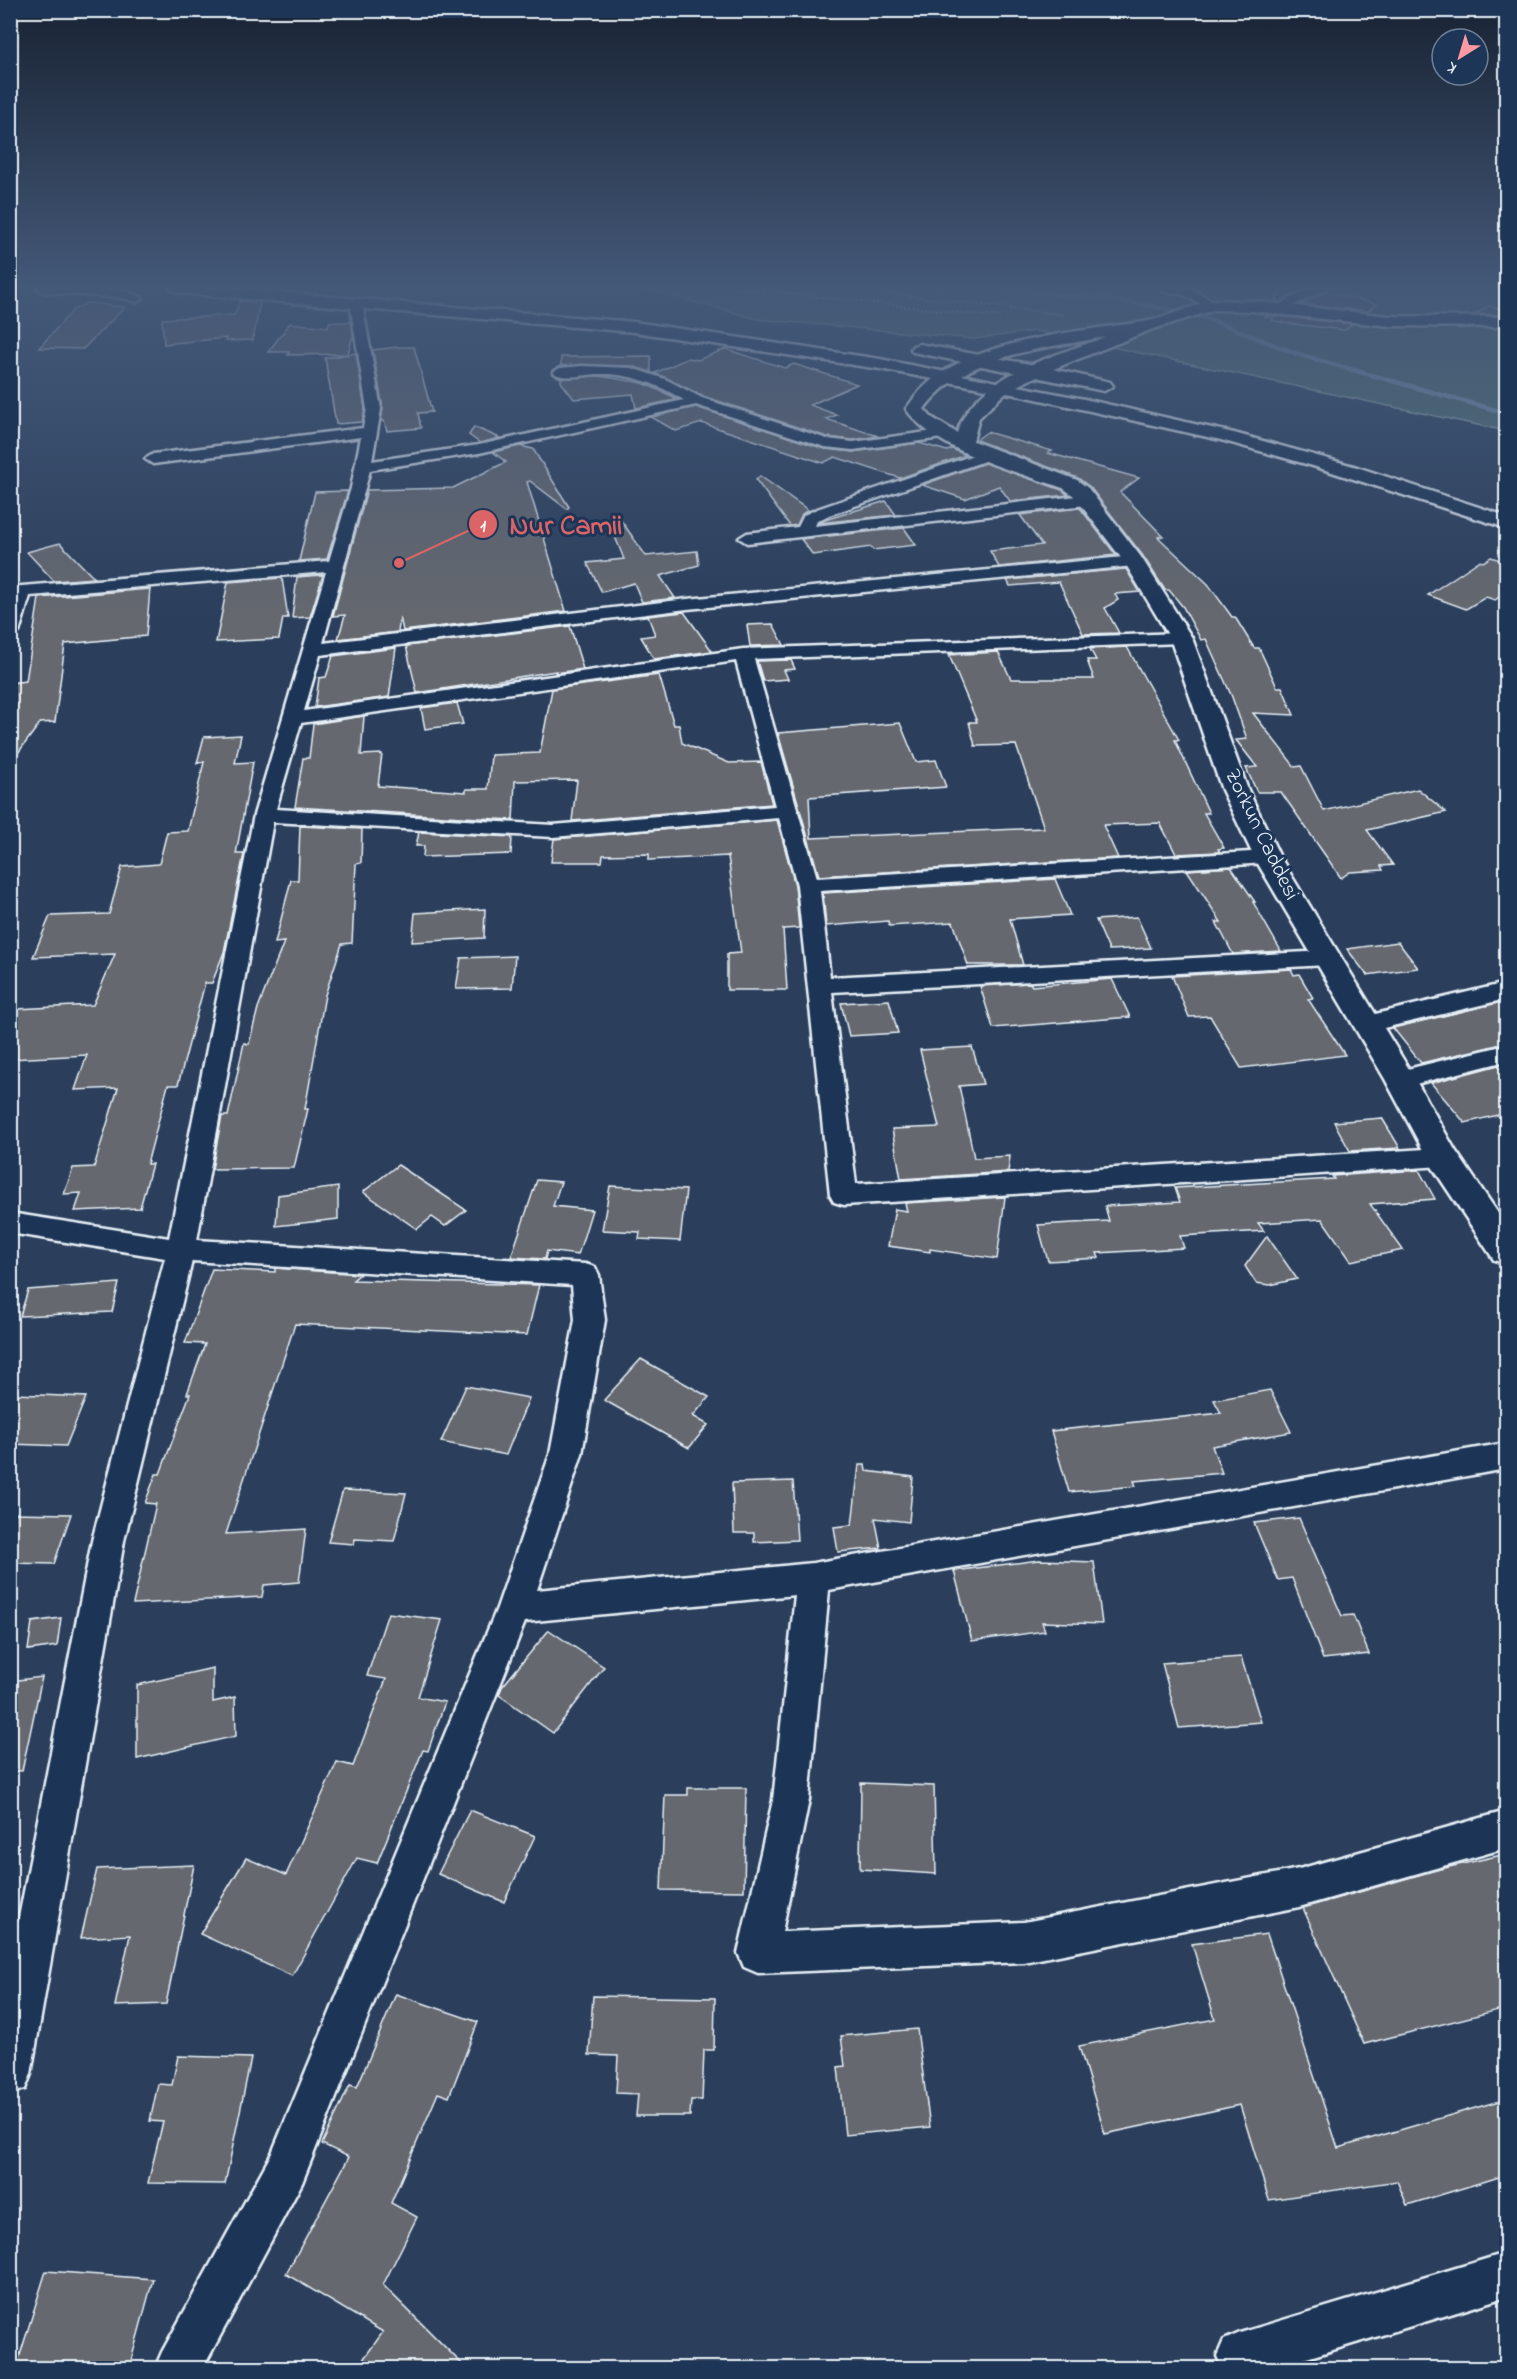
<svg xmlns="http://www.w3.org/2000/svg" width="1517" height="2379" font-family="'Indie Flower',sans-serif">
  <style>
    .green { fill: #537271; stroke: #9eb2b4; stroke-width: 1.5 }
    .lines { fill: none; stroke-linecap: round; stroke-linejoin: round }
    .stream { stroke: #879fb8; stroke-width: 4.5 }
    .building { fill: #65676e; stroke: #e8f1f8; stroke-width: 1.5 }
    .street-tunnel { stroke: #475a73; stroke-width: 14; stroke-dasharray: 14 7; stroke-linecap: butt }
    .street-casing { stroke: #e8f1f8; stroke-width: 5 }
    .secondary-casing { stroke: #e8f1f8; stroke-width: 5 }
    .highway-casing { stroke: #e8f1f8; stroke-width: 5 }
    .path { stroke: #e8f1f8; stroke-width: 2; stroke-dasharray: 2 2; stroke-linecap: butt }
    .street { fill: #1d3557; fill-rule: evenodd }
    .secondary { fill: #1d3557; fill-rule: evenodd }
    .highway { fill: #1d3557; fill-rule: evenodd }
    .labels { text-anchor: middle; dominant-baseline: central; stroke-width: 6; stroke-linejoin: round; paint-order: stroke }
    .far-street-label { font-size: 22px; fill: #e8f1f8; stroke: #1d3557 }
    .leader { fill: none; stroke: #db6466; stroke-width: 2 }
    .callout-dot { fill: #db6466; stroke: #1d3557; stroke-width: 2 }
    .mark-label { font-size: 18px; text-anchor: middle; font-weight: bold; fill: #fff }
    .callout-label { font-size: 28px; text-anchor: middle; font-weight: bold; fill: #db6466; stroke: #1d3557; stroke-width: 6; stroke-linejoin: round; paint-order: stroke }
  </style>
  <rect width="100%" height="100%" fill="#2b3f5c"/>
  <filter id="ink" filterUnits="userSpaceOnUse"><feTurbulence type="fractalNoise" baseFrequency=".0167" numOctaves="2"/><feDisplacementMap in="SourceGraphic" scale="12" xChannelSelector="R" yChannelSelector="G"/><feConvolveMatrix kernelMatrix="1 2 1 2 8 2 1 2 1" color-interpolation-filters="sRGB"/></filter>
  <g filter="url(#ink)">
    <polygon class="green" points="618,288 1506,288 1506,431 1036,331 974,339 758,319 657,292"/>
    <g class="lines">
      <polyline class="stream" points="995,288 1128,302 1179,311 1209,319 1300,355 1506,413"/>
    </g>
    <g class="building">
      <polygon points="1283,288 1299,288 1304,289 1280,302 1275,301"/>
      <polygon points="1326,292 1377,304 1368,311 1301,304"/>
      <polygon points="240,301 260,302 253,340 225,341 226,338 164,344 162,319 234,315"/>
      <polygon points="87,303 125,307 83,349 39,348 73,310"/>
      <polygon points="1488,306 1506,310 1506,315 1476,314"/>
      <polygon points="1266,315 1352,324 1345,330 1284,323 1272,320 1273,318 1265,317"/>
      <polygon points="329,322 351,322 353,335 348,354 288,355 289,352 268,352 290,323 328,327"/>
      <polygon points="397,347 414,347 432,412 418,413 421,428 387,431 384,421 381,421 383,409 373,350"/>
      <polygon points="725,349 785,368 794,364 857,384 810,405 837,415 826,419 878,436 853,440 827,437 703,396 655,373 688,358 698,360"/>
      <polygon points="356,353 365,409 362,422 336,424 325,358"/>
      <polygon points="651,356 651,372 631,366 561,366 561,357"/>
      <polygon points="599,376 643,383 678,399 636,408 633,394 574,399 561,382 561,378"/>
      <polygon points="696,407 825,449 853,452 919,443 947,451 952,449 966,455 900,478 835,457 823,463 702,423 676,431 651,417"/>
      <polygon points="474,427 500,438 480,443 469,435"/>
      <polygon points="987,432 1052,451 1048,453 1139,478 1120,492 1163,536 1158,537 1208,584 1232,617 1235,617 1254,648 1259,648 1277,687 1282,687 1294,715 1253,713 1295,767 1301,766 1324,811 1418,789 1446,812 1367,830 1393,865 1381,866 1383,870 1350,872 1341,878 1281,792 1257,792 1246,768 1257,767 1236,740 1247,739 1232,697 1206,639 1201,640 1183,607 1169,590 1165,590 1143,556 1090,487 1078,478 976,440"/>
      <polygon points="520,446 533,449 569,507 567,509 530,481 527,482 566,611 403,631 400,617 398,632 338,639 345,615 333,616 367,490 453,488 506,462 493,452"/>
      <polygon points="985,463 1062,490 1068,495 1010,501 999,486 965,499 922,485"/>
      <polygon points="760,476 808,510 802,514 797,525 790,526 756,480"/>
      <polygon points="348,491 327,559 299,561 315,492"/>
      <polygon points="886,501 896,515 818,523 825,520"/>
      <polygon points="1080,508 1116,555 999,567 990,551 1042,545 1020,515"/>
      <polygon points="620,519 646,556 697,551 699,565 660,576 675,598 642,602 634,583 602,592 587,563 624,559 610,524"/>
      <polygon points="904,528 916,545 873,550 871,547 813,555 801,539"/>
      <polygon points="60,543 91,575 95,578 54,581 27,552"/>
      <polygon points="1491,557 1506,562 1506,592 1495,600 1486,597 1466,609 1428,595 1479,561 1483,562"/>
      <polygon points="1126,569 1140,592 1115,594 1118,600 1105,608 1119,633 1083,634 1059,582 1010,586 1007,580"/>
      <polygon points="323,575 310,617 292,618 297,577"/>
      <polygon points="282,578 288,618 283,618 279,639 216,642 228,582"/>
      <polygon points="150,589 146,636 65,644 55,722 40,723 10,764 10,683 26,681 39,598"/>
      <polygon points="684,612 712,651 654,659 641,637 655,635 648,616"/>
      <polygon points="773,624 784,645 750,646 747,625"/>
      <polygon points="570,626 583,669 555,673 556,671 417,693 406,646"/>
      <polygon points="1127,647 1179,740 1175,740 1209,813 1204,813 1224,848 1218,849 1220,852 1176,854 1160,823 1103,825 1118,858 819,876 778,733 900,723 916,762 936,760 946,787 809,797 811,838 1044,828 1016,745 975,746 969,722 977,722 949,655 998,652 1011,679 1094,679 1087,660 1096,660 1090,649"/>
      <polygon points="396,648 389,697 315,707 319,678 326,677 333,656"/>
      <polygon points="791,660 795,669 784,670 788,679 763,681 757,661"/>
      <polygon points="659,675 674,725 679,725 682,743 729,763 761,762 772,804 572,821 577,780 515,781 513,820 295,807 303,758 309,758 313,724 364,716 361,755 382,754 378,786 466,792 466,789 488,789 491,755 540,753 552,689"/>
      <polygon points="457,703 463,724 425,729 421,708"/>
      <polygon points="241,735 235,763 253,762 236,854 244,854 224,952 212,983 205,983 178,1085 168,1085 147,1164 152,1164 140,1208 75,1211 81,1193 64,1194 73,1168 94,1167 118,1088 75,1090 87,1055 10,1059 10,1026 17,1009 93,1005 115,954 33,957 50,916 109,914 122,867 159,864 167,832 188,831 204,762 197,763 204,737"/>
      <polygon points="777,820 795,885 799,928 783,929 787,990 727,990 727,954 741,953 728,856 649,860 649,854 603,855 602,862 551,862 554,839"/>
      <polygon points="300,826 362,829 361,863 356,864 352,943 342,944 325,995 305,1109 308,1109 294,1168 212,1169 222,1116 228,1116 244,1043 249,1044 258,1008 284,942 275,943 291,880 298,880"/>
      <polygon points="419,832 512,837 511,854 423,857 424,846 416,846"/>
      <polygon points="1231,867 1255,902 1253,902 1281,951 1233,954 1216,922 1221,922 1187,870"/>
      <polygon points="1055,879 1070,915 1010,919 1023,965 968,965 953,922 889,926 888,921 826,926 823,893"/>
      <polygon points="485,909 484,938 412,942 415,913"/>
      <polygon points="1137,917 1151,948 1109,950 1096,920"/>
      <polygon points="1398,942 1418,968 1367,975 1347,949"/>
      <polygon points="515,956 512,988 456,989 461,958"/>
      <polygon points="1291,969 1294,975 1299,974 1313,998 1308,999 1345,1055 1241,1068 1210,1016 1189,1017 1172,976"/>
      <polygon points="1112,979 1130,1017 993,1028 980,986 1030,983 1032,986"/>
      <polygon points="889,1000 898,1033 849,1036 841,1003"/>
      <polygon points="1506,1001 1506,1043 1421,1063 1393,1028"/>
      <polygon points="972,1047 983,1084 959,1086 974,1158 1010,1156 1008,1172 901,1179 892,1129 939,1127 920,1050"/>
      <polygon points="1506,1063 1506,1113 1465,1123 1431,1083"/>
      <polygon points="1382,1118 1400,1148 1350,1151 1334,1122"/>
      <polygon points="398,1165 466,1210 445,1226 432,1217 417,1229 363,1192"/>
      <polygon points="1419,1170 1435,1199 1370,1204 1403,1250 1351,1261 1322,1219 1258,1223 1264,1231 1180,1236 1184,1248 1097,1253 1099,1258 1048,1261 1038,1225 1109,1221 1105,1206 1180,1202 1175,1188 1334,1179 1332,1176"/>
      <polygon points="537,1180 561,1182 553,1206 592,1210 578,1255 547,1251 545,1259 511,1257"/>
      <polygon points="610,1186 686,1190 680,1241 639,1239 640,1232 602,1230"/>
      <polygon points="338,1187 338,1219 276,1226 278,1195"/>
      <polygon points="1005,1197 997,1259 930,1249 930,1252 888,1246 895,1209 907,1211 905,1203"/>
      <polygon points="1267,1236 1297,1279 1270,1285 1256,1283 1245,1266"/>
      <polygon points="275,1268 360,1274 353,1280 539,1285 527,1335 295,1324 226,1534 306,1529 299,1582 264,1585 262,1597 133,1604 156,1504 145,1503 156,1474 160,1474 190,1394 187,1394 205,1344 185,1343 212,1269 275,1272"/>
      <polygon points="119,1283 112,1312 20,1316 28,1290"/>
      <polygon points="641,1359 709,1397 693,1416 708,1425 689,1448 604,1400"/>
      <polygon points="466,1386 529,1398 506,1455 441,1442"/>
      <polygon points="1270,1390 1291,1432 1212,1446 1222,1473 1134,1481 1136,1486 1069,1492 1051,1431 1221,1413 1214,1400"/>
      <polygon points="15,1394 86,1397 66,1446 10,1444 10,1405"/>
      <polygon points="859,1465 865,1465 866,1471 913,1477 909,1522 875,1518 881,1548 838,1552 834,1527 852,1525"/>
      <polygon points="793,1481 797,1540 754,1542 754,1533 734,1533 732,1483"/>
      <polygon points="343,1490 406,1493 394,1541 355,1539 354,1544 328,1542"/>
      <polygon points="10,1513 71,1514 54,1564 10,1563"/>
      <polygon points="1299,1518 1342,1616 1353,1615 1369,1654 1323,1659 1292,1578 1278,1580 1254,1523"/>
      <polygon points="1039,1560 1094,1562 1102,1624 1042,1622 1045,1631 972,1641 954,1571"/>
      <polygon points="388,1613 442,1620 418,1697 445,1702 428,1751 423,1750 377,1863 357,1858 292,1976 200,1934 246,1858 286,1875 337,1762 353,1766 386,1679 367,1676"/>
      <polygon points="61,1618 57,1646 28,1650 32,1622"/>
      <polygon points="549,1630 604,1667 553,1733 499,1695 502,1687"/>
      <polygon points="1241,1657 1261,1722 1179,1728 1162,1663"/>
      <polygon points="213,1668 213,1702 235,1697 236,1736 137,1759 137,1685"/>
      <polygon points="42,1677 22,1771 10,1770 10,1681"/>
      <polygon points="861,1783 934,1786 936,1874 860,1869"/>
      <polygon points="688,1788 746,1788 744,1891 661,1890 665,1795 688,1795"/>
      <polygon points="470,1810 535,1836 504,1902 438,1874"/>
      <polygon points="1506,1854 1506,2008 1364,2044 1303,1908 1436,1870"/>
      <polygon points="194,1865 166,2004 115,2006 130,1935 81,1938 97,1869"/>
      <polygon points="1267,1934 1338,2148 1506,2099 1506,2175 1407,2205 1397,2181 1269,2200 1240,2105 1105,2134 1079,2046 1215,2019 1192,1944"/>
      <polygon points="396,1994 478,2022 449,2097 438,2093 391,2203 417,2217 383,2285 466,2368 357,2368 383,2332 286,2274 349,2157 322,2144 350,2085 357,2087"/>
      <polygon points="593,1996 715,1998 714,2050 704,2050 702,2100 691,2100 690,2116 636,2116 638,2094 616,2093 618,2056 589,2055"/>
      <polygon points="917,2029 930,2127 845,2135 838,2067 845,2066 841,2036"/>
      <polygon points="178,2056 251,2058 225,2184 148,2183 163,2122 150,2121 158,2084 172,2085"/>
      <polygon points="46,2271 153,2279 129,2368 16,2368"/>
    </g>
    <g class="lines">
      <polyline class="street-tunnel" points="348,288 357,309"/>
      <defs>
        <g id="street">
          <polygon points="37,288 124,290 143,298 137,302 123,298 43,292"/>
          <polygon points="1162,288 1192,289 1219,305 1217,308 1209,308 1184,295 1164,291"/>
          <polygon points="1311,288 1327,288 1279,313 1271,313 1269,310"/>
          <path d="M357,305L363,309L381,409L372,461L479,445L684,400C657,384 631,373 599,374C587,374 562,381 553,372L560,368L582,366L631,368L665,379L702,398L827,439L853,442L942,430L949,434L942,438L853,450L825,447L696,405L479,453L370,470L323,643L687,599L1134,556L1142,561L1134,566L687,609L320,655L304,711L743,649L1181,633L1190,638L1181,643L754,659L817,878L1267,851L1275,852L1278,857L1275,862L1267,863L820,891L830,977L1327,951L1335,953L1339,958L1335,963L1327,965L832,992L856,1184L1442,1148L1451,1150L1455,1157L1451,1164L1442,1166L844,1205L834,1202L830,1195L797,885L779,818L553,837L273,822L197,1240L585,1264L595,1267L599,1275L605,1320L582,1454L537,1590L813,1563L1506,1443V1469L829,1590L809,1800L782,1932L1024,1922L1299,1869L1506,1811V1848L1299,1907L1024,1962L758,1973L744,1967L738,1953L773,1800L795,1595L525,1622L302,2183L203,2368H155L162,2352L272,2153L497,1608L550,1454L575,1320L572,1285L192,1261L124,1541L31,2074L25,2089L10,2094V1964L92,1541L165,1258L10,1233V1213L169,1238L254,815L326,572L30,596L19,632L10,637V587L329,561L351,488L361,437L153,464L145,459L153,454L363,428L367,409L351,309ZM736,661L775,806L553,825L276,809L301,723Z"/>
          <polygon points="991,449 999,454 996,457 829,515 817,521 815,526 1086,495 1094,500 1086,505 747,543 739,538 747,533 798,527 804,515 817,509"/>
          <polygon points="1506,983 1506,999 1367,1032 1358,1030 1355,1024 1358,1018 1367,1016"/>
          <polygon points="1506,1045 1506,1061 1400,1088 1391,1085 1387,1079 1391,1073"/>
          <polygon points="1506,2253 1506,2297 1274,2368 1222,2368 1217,2356 1224,2340 1240,2333"/>
        </g>
        <path id="secondary" d="M1213,300L1252,301L1389,316L1506,317V327L1389,326L1252,311L1214,310L1153,329L1041,374L1007,391L979,418L973,441L1077,480L1088,488L1141,557L1192,638L1248,790L1280,857L1415,1079L1455,1150L1506,1225V1264L1494,1260L1431,1165L1385,1079L1254,857L1222,790L1170,638L1125,563L1074,496L1063,488C1015,471 936,452 906,409C915,396 924,385 937,376C985,340 1084,330 1143,322C1167,318 1190,306 1213,300ZM1105,337C1054,357 975,374 957,433L931,417L924,409C965,353 1043,349 1105,337Z"/>
        <g id="highway">
          <polygon points="170,288 230,288 634,322 880,359 1084,399 1234,433 1357,467 1506,516 1506,528 1313,466 1221,440 1027,397 880,369 634,332 178,293"/>
          <polygon points="919,344 1035,365 1110,382 1113,386 1104,391 913,352 911,349 913,346"/>
        </g>
      </defs>
      <use href="#street" class="street-casing"/>
      <use href="#secondary" class="secondary-casing"/>
      <use href="#highway" class="highway-casing"/>
      <g class="path">
        <polyline points="741,288 1000,317"/>
        <polyline points="843,288 1065,315"/>
      </g>
      <use href="#street" class="street"/>
      <use href="#secondary" class="secondary"/>
      <use href="#highway" class="highway"/>
    </g>
  </g>
  <linearGradient id="sky" x2="0" y2="1"><stop stop-color="#182333"/><stop offset="0.46" stop-color="#445878"/><stop offset="1" stop-color="#445878" stop-opacity="0"/></linearGradient>
  <rect width="1517" height="621" fill="url(#sky)"/>
  <g class="labels">
    <g class="far-street-label">
      <text transform="translate(1261 835) rotate(64)">Zorkun Caddesi</text>
    </g>
  </g>
  <path class="leader" d="M399 563L483 524"/>
  <g class="callout-dot">
    <circle cx="399" cy="563" r="6"/>
    <circle cx="483" cy="524" r="15"/>
  </g>
  <g class="mark-label">
    <text x="483" y="531">1</text>
  </g>
  <g class="callout-label">
    <text x="566" y="534">Nur Camii</text>
  </g>
  <rect width="1517" height="2379" fill="none" stroke="#1d3557" stroke-width="36"/>
  <rect x="18" y="18" width="1481" height="2343" fill="none" stroke="#e8f1f8" stroke-width="2" filter="url(#ink)"/>
  <g transform="translate(1460 57) rotate(217)"><circle r="28" fill="#1d3557" stroke="#6e8097" stroke-width="1.5"/>
  <path d="M0-4.5L10 22L0 15L-10 22Z" fill="#ff9aa2"/>
  <text y="-9" font-size="16" font-weight="bold" text-anchor="middle" fill="#e8f1f8">K</text>
  </g>
</svg>
